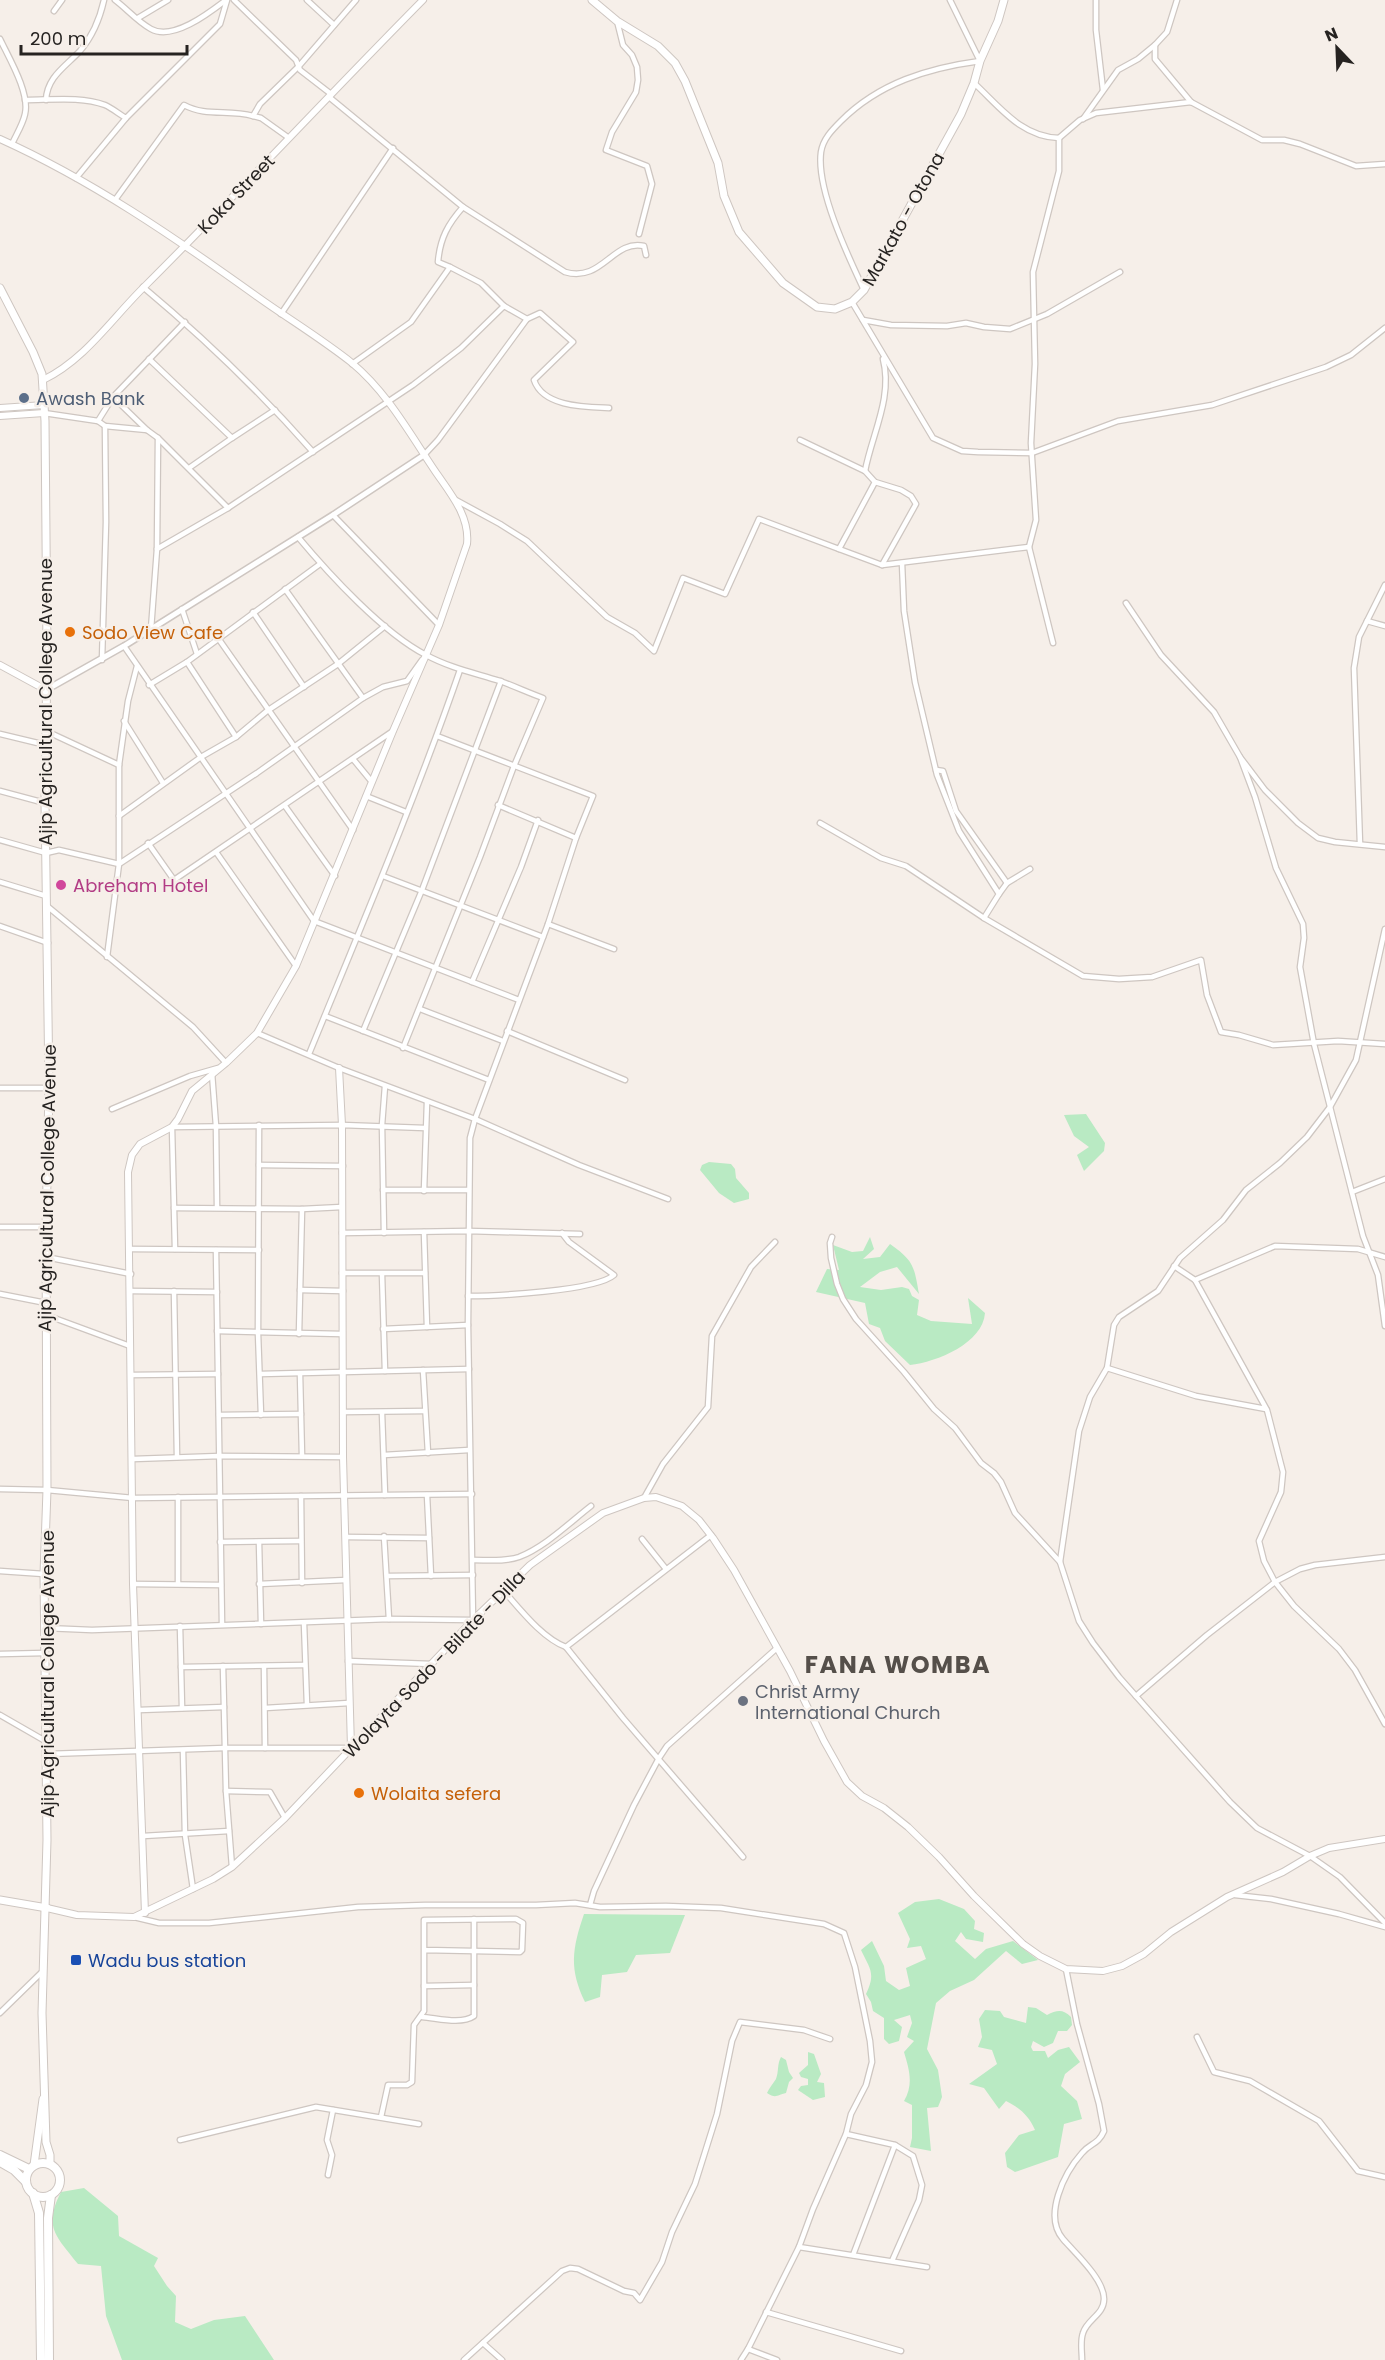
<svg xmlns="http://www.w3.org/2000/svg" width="1385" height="2360" font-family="Poppins,sans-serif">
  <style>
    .green { fill: #b9eac3 }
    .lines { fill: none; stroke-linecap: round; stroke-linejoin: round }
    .minor-casing { stroke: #cec6c1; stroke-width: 7 }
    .tertiary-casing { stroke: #cec6c1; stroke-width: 8 }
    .secondary-casing { stroke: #cec6c1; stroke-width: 8 }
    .primary-casing { stroke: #cec6c1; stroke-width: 9 }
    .trunk-casing { stroke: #cec6c1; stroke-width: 10 }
    .minor { stroke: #fff; stroke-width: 4.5 }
    .tertiary { stroke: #fff; stroke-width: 5 }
    .secondary { stroke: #fff; stroke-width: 6 }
    .primary { stroke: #fff; stroke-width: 7 }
    .trunk { stroke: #fff; stroke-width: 8 }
    .service-dot { fill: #5c6f8a; stroke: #f6efe9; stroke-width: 2 }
    .food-dot { fill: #e8710a; stroke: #f6efe9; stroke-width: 2 }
    .hotel-dot { fill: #d1479c; stroke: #f6efe9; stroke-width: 2 }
    .worship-dot { fill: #6b7280; stroke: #f6efe9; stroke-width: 2 }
    .transit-dot { fill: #1a4fb4; stroke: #f6efe9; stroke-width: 2 }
    .labels { text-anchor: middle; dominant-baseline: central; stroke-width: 5; stroke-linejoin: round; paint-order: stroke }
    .street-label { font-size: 18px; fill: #262321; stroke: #f6efe9 }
    .service-label { font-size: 18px; fill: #4e5e75; stroke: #f6efe9; text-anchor: start }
    .food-label { font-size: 18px; fill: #c56008; stroke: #f6efe9; text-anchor: start }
    .hotel-label { font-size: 18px; fill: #b23c85; stroke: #f6efe9; text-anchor: start }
    .worship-label { font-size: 18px; fill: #5b616d; stroke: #f6efe9; text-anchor: start }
    .transit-label { font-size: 18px; fill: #164399; stroke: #f6efe9; text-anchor: start }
    .district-label { font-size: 24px; font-weight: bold; letter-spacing: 1.5px; fill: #554f4a; stroke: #f6efe9 }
  </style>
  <rect width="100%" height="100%" fill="#f6efe9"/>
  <g class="green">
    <polygon points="1086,1114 1105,1143 1104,1151 1084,1171 1077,1155 1089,1147 1074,1136 1064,1115"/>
    <polygon points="709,1162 731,1164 735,1169 736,1178 749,1193 749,1199 734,1203 719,1193 700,1170 702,1165"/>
    <path d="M870,1237L874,1249L863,1259L880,1257L890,1244C914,1261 914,1266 919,1294L897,1267L880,1272L860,1287L881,1290L902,1287L909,1289L912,1296L919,1300L917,1315L931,1321L972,1324L968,1298L985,1313C983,1343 937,1362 910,1365L885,1341L880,1328L869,1324L865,1303L816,1292L827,1269L839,1270L833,1245L852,1252L863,1251Z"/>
    <path d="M939,1899L964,1909L975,1921L974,1929L984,1933L983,1942L966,1939L961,1932L955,1941L975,1959L986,1949L1013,1941L1038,1960L1022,1964L1006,1951L974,1980L950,1991L936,2003L927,2049L938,2070L942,2097L938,2107L927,2108L931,2151L910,2147L912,2138V2105L904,2101C914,2084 909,2069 904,2052L914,2041L907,2037L912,2023L910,2015L894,2020L902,2027L899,2041L889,2044L884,2039V2018L873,2011L871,2002L866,1994C876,1973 870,1969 861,1950L872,1941L884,1966L886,1981L899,1990L910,1986L906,1968L926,1959L921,1946L907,1948L910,1939L898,1913L915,1902Z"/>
    <path d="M584,1914L685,1915L670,1953L636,1955L627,1972L602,1975L600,1997L585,2002C569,1969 572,1949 584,1914Z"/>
    <path d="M1028,2007L1036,2008L1047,2015C1057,2010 1063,2009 1071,2017L1072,2025L1067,2031H1058L1053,2043L1044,2047L1033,2041L1031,2047L1033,2051H1045L1048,2058L1058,2050L1069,2047L1080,2062L1065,2074L1061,2086L1077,2101L1082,2119L1064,2124L1058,2157L1015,2172L1007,2167L1005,2153L1019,2135L1035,2130C1029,2116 1020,2108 1006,2101L999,2109L984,2088L969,2084L997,2064L992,2050L978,2047L982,2037L979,2019L985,2010L1000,2011L1004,2017L1026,2023Z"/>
    <polygon points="808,2052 814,2054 821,2074 817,2082 824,2083 825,2097 813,2100 798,2090 801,2086 808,2085 808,2079 801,2077 799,2073 808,2065"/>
    <path d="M781,2057L786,2060L789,2072L793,2078L789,2082L786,2093C777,2095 776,2099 767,2093C769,2088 773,2084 776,2079C779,2071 777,2064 781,2057Z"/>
    <path d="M84,2188L118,2216L119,2236L158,2258L154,2266L167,2286L176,2296L175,2322L191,2329L214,2320L245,2316L274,2360H122L106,2316L101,2266L78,2264C56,2236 43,2227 61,2192Z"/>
  </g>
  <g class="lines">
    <defs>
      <g id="minor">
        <path d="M115,0C127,9 138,22 151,29C173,41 209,13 226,0"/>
        <polyline points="234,0 296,60 300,70 331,94"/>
        <polyline points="307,0 334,25"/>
        <polyline points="1096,0 1096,30 1103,90"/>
        <polyline points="1177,0 1167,32 1155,45 1155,59 1191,102"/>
        <polyline points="54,11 62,0"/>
        <polyline points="138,18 168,0"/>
        <polyline points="617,21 623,45 632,55 637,67 638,80 636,92 612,132 606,150 647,166 652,184 639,234"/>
        <path d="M0,39C9,58 30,93 25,114C23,124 16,135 12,144"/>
        <path d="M974,83C999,106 1021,137 1059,138L1080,120L1096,113L1191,102L1262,140H1284L1300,144L1356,166L1385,164"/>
        <path d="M329,97L463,207L565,272C602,283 613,239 644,246L646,255"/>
        <path d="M25,100C51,100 81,96 105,105C112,108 119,114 126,118L220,24L227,0"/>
        <path d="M46,100C47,77 65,67 80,51C92,37 100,18 104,0"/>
        <polyline points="253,116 261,118 289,138"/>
        <polyline points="1083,119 1118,70 1138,59 1155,45"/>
        <polyline points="76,178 126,118"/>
        <path d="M115,200L184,105C206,117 229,109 253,116L260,104L299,66L356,0"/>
        <polyline points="450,267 481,283 504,306 527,319"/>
        <path d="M143,287C204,338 261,393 313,452"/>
        <path d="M864,290C848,256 816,189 821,152C823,139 832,130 841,121C879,83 928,68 980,61L950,0"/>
        <polyline points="852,302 933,438 962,451 978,452 1032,453 1118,421 1212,405 1326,367 1351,355 1385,328"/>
        <polyline points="281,314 393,148"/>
        <polyline points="863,320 891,325 947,326 966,323 984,327 1010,329 1047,314 1120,272"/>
        <polyline points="149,359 232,438 275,410"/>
        <path d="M352,364L411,322L450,267L438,262C440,238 448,224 463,207"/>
        <polyline points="113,397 147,430"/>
        <polyline points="44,413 98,421 105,426 147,430 158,438 157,549 151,629"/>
        <polyline points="98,421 113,397 185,322"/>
        <polyline points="158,438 228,508"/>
        <polyline points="800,440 865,471 875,482 901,490 911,496 916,504 882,565"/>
        <path d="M424,455L438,440L527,319L540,313L573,342L534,380C543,407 585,407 609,408"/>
        <polyline points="189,468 232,438"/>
        <path d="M865,471C872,434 893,397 883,359"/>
        <polyline points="454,499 500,524 527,541 607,617 635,633 654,651 683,578 725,594 759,519 839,549 875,482"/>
        <polyline points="333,515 439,625"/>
        <path d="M298,537C329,574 383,633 426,655C450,668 475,673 500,681C514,686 529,693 543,698L514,766L480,857L403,1048"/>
        <polyline points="157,549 228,508 413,385 461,348 504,306"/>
        <polyline points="839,549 882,565 1029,547"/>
        <polyline points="902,563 904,611 915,682 937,775 959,831 999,894 984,918 1083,976 1119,979 1152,977 1201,960 1207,995 1221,1032 1239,1035 1273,1045 1338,1041 1385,1044"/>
        <polyline points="285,589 363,698"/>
        <polyline points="1126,603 1161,655 1214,712 1240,757 1265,790 1298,823 1318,838 1335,842 1385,847"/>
        <polyline points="182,609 197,654"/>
        <polyline points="253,612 304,687"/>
        <polyline points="1367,621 1385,626"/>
        <polyline points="218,638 353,830"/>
        <polyline points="1053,643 1029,547 1036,520 1031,443 1035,364 1033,272 1059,171 1059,138"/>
        <polyline points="124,646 314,921 519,1000"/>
        <polyline points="102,660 106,522 105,426"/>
        <polyline points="187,662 236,737"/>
        <polyline points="149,685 187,662 320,564"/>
        <polyline points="124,721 163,783"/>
        <polyline points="46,731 119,765"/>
        <polyline points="0,734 46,745"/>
        <polyline points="1240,757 1255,797 1276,868 1303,924 1304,938 1300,967 1314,1044 1363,1236 1378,1275 1385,1326"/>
        <polyline points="353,759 372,782"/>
        <polyline points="936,770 943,771 956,811 1007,883"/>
        <polyline points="0,791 45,803"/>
        <polyline points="366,796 406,812"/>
        <polyline points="498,805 576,838"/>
        <polyline points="285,806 335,876"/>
        <polyline points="119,816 201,757 236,737 267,711 338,664 385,626"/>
        <polyline points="820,823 881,858 906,866 984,918"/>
        <polyline points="0,840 46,853 59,850 119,864 257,773 363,698 383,687 407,681 422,660"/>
        <polyline points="148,843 174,880 393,731"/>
        <polyline points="1360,844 1354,668 1359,637 1385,585"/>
        <polyline points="216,852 296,966"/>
        <polyline points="383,876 543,937"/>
        <polyline points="0,882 46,896"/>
        <polyline points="999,894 1007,883 1030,869"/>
        <polyline points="47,906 193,1027 226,1063"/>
        <polyline points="548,924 614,949"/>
        <polyline points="0,926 48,943"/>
        <polyline points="1385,929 1356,1060 1330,1107 1307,1137 1280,1163 1246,1190 1223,1220 1180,1258 1158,1291 1119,1317 1114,1325 1107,1368 1090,1397 1079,1431 1060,1562 1079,1621 1093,1643 1119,1677 1230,1802 1257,1828 1310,1856 1340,1877 1385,1923"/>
        <polyline points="107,957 119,864 119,765 128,701 137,666"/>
        <polyline points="472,982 521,867 538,820"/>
        <polyline points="420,1009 503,1041"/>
        <polyline points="325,1016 489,1080"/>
        <polyline points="363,1031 422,890 501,681"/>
        <polyline points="507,1031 625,1080"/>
        <polyline points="257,1033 339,1068 475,1119 579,1165 668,1199"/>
        <path d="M309,1054C361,927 415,800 460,670"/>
        <polyline points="212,1073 216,1126 217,1207"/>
        <polyline points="0,1088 49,1088"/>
        <polyline points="112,1109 190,1076 218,1068"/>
        <polyline points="259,1125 258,1333 261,1415"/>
        <polyline points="259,1165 343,1166"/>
        <polyline points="383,1190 468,1190"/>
        <polyline points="424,1191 427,1102"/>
        <polyline points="1352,1192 1385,1179"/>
        <polyline points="174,1208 302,1209 342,1207"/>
        <polyline points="0,1227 46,1227"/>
        <polyline points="424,1232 427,1327"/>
        <polyline points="342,1233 468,1231 580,1234"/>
        <polyline points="384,1233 382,1125 385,1086"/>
        <polyline points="832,1237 830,1243 831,1258 837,1284 843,1299 856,1319 904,1372 934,1409 955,1428 981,1463 994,1473 1001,1482 1015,1513 1060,1562"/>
        <polyline points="130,1249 259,1250"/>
        <polyline points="175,1249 172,1127 342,1125 425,1128"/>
        <polyline points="216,1250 222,1624"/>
        <polyline points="46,1257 131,1274"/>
        <polyline points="1174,1266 1195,1280 1267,1410 1283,1472 1281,1492 1259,1541 1264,1561 1275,1582 1294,1606 1339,1649 1355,1670 1385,1724"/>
        <polyline points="342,1273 425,1273"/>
        <polyline points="382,1274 385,1371"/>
        <polyline points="1195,1280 1275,1246 1358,1249 1385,1257"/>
        <polyline points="300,1290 343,1291"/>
        <polyline points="130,1291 217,1292"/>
        <polyline points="174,1291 177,1457"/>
        <polyline points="0,1294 46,1303"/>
        <path d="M468,1296C495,1296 596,1291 614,1275L569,1242L562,1233"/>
        <polyline points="46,1315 130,1346"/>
        <polyline points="383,1329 468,1325"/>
        <polyline points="217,1331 342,1334"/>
        <polyline points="299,1334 302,1209"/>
        <polyline points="1107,1368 1196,1396 1266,1409"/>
        <polyline points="423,1370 428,1453"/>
        <polyline points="260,1374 469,1369"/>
        <polyline points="300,1374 302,1456"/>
        <polyline points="131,1375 218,1374"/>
        <polyline points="344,1412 425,1411"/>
        <polyline points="382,1413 385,1495"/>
        <polyline points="219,1415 301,1414"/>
        <polyline points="384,1455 469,1450"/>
        <polyline points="133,1459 220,1456 343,1457"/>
        <polyline points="0,1489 47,1490 133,1498 472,1494"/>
        <polyline points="427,1495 431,1576"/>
        <polyline points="301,1496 302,1583"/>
        <polyline points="178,1497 178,1583"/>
        <polyline points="644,1498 663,1464 708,1407 712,1336 751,1267 775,1242"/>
        <polyline points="384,1536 389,1619"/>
        <polyline points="346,1537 429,1538"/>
        <polyline points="642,1539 666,1569"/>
        <polyline points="220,1542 301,1541"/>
        <polyline points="259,1542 261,1624"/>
        <path d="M473,1560C488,1560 505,1562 519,1557C545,1547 569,1523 591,1506"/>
        <polyline points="0,1571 44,1574"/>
        <polyline points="387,1576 473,1575"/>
        <polyline points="133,1584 221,1585"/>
        <polyline points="259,1584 346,1580"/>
        <path d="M503,1590C520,1609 542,1638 566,1647L711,1535"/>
        <polyline points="304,1623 307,1705"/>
        <polyline points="180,1626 182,1708"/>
        <polyline points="45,1628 92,1630 389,1619 473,1620 468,1325 470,1138 475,1119 548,924 576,838 593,796 437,736"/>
        <polyline points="566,1647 623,1718 743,1857"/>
        <polyline points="0,1654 45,1653"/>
        <polyline points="348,1661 432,1664"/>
        <polyline points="223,1666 226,1791 232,1867"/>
        <polyline points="264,1666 265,1748"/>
        <polyline points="181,1667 305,1665"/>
        <polyline points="1136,1696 1207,1635 1275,1582 1300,1569 1315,1565 1385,1557"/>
        <polyline points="265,1708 349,1703"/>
        <polyline points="139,1710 224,1707"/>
        <polyline points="0,1715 47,1742"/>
        <polyline points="183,1750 185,1835 193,1889"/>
        <polyline points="48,1754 225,1748 351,1748"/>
        <polyline points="226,1791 270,1792 285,1818"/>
        <polyline points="143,1836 229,1831"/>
        <polyline points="1235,1895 1271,1899 1339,1914 1385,1927"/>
        <polyline points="590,1905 594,1891 634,1805 659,1758 667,1746 777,1648"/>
        <polyline points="134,1917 159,1923 209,1923 358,1907 425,1905 536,1905 575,1903 600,1907 666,1906 721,1908 824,1924 844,1933 855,1967 870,2041 872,2062 866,2085 851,2114 846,2134 813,2209 799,2247 748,2349 741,2360"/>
        <path d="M1066,1969L1077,2024L1099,2104L1104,2131C1098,2145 1090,2143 1082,2153C1064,2173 1043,2216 1063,2239C1075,2253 1104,2279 1104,2299C1104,2315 1087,2319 1083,2333C1080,2341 1082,2352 1082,2360"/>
        <polyline points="424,1986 474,1985"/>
        <polyline points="0,2013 43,1971"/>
        <path d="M422,2017C437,2018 461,2025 474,2016V1919"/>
        <polyline points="1197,2037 1214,2072 1250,2081 1319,2121 1358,2171 1385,2177"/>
        <polyline points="381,2117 388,2085 407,2085 412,2082 414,2025 424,2011 424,1920 516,1919 523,1923 522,1950 520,1952 424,1950"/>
        <polyline points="846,2134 895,2145 913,2156 922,2185 919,2200 892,2261"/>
        <polyline points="180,2140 316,2107 419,2124"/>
        <polyline points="328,2175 332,2155 327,2140 333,2110"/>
        <polyline points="799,2247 927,2267"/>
        <polyline points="853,2255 895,2145"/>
        <polyline points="766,2312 901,2351"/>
        <polyline points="483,2343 502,2360"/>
        <polyline points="748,2349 777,2360"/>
        <polyline points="464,2360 562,2271 570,2268 578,2269 624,2291 634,2293 640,2300 662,2262 672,2232 695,2184 717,2114 732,2041 740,2022 804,2030 830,2039"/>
      </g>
      <polyline id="tertiary" points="46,690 124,646 333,515 424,455"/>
      <g id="secondary">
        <path d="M0,139C91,180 174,237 255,295C287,318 322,339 352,363C387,392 410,434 435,471C450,493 470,516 467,544L439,625L393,731L296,966L257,1033L226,1063L192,1091L178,1119L172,1127L140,1144L132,1155L128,1172L133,1584L145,1913"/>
        <path d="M43,380C86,359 112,318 146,285C240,191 330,94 423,0"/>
        <polyline points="0,408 44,405"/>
        <polyline points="0,416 44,413"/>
        <polyline points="0,665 46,690"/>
        <polyline points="339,1068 342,1125 343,1457 351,1748"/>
        <polyline points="47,1908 77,1915 134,1917 213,1879 232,1867 285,1818 473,1620 530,1565 603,1513 644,1498 656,1497 682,1506 699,1520 713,1538 734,1570 790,1671 824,1741 847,1782 862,1796 884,1808 908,1827 939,1857 974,1896 1023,1944 1040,1956 1066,1969 1103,1971 1122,1966 1144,1954 1171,1932 1227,1897 1283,1872 1310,1856 1329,1848 1385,1839"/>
      </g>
      <g id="primary">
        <polyline points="592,0 617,21 658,46 675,63 685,81 718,163 724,196 739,232 783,283 817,307 835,309 852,302 864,290 961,114 974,83 980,61 998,21 1004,0"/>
        <polyline points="0,288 33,352 42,374 45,421 47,652 45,803 49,1088 46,1227 47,1490 44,1574 47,1840 42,2013 46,2142 50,2155 50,2164"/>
        <polyline points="0,1900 47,1908"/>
        <polyline points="34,2165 43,2099"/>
      </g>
      <g id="trunk">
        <polyline points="0,2155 29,2169"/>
        <polyline points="0,2162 14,2170 26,2182"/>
        <circle cx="43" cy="2180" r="17"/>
        <polyline points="33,2193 39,2213 41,2360"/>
        <polyline points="49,2360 48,2218 51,2195"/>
      </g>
    </defs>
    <use href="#minor" class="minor-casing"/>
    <use href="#tertiary" class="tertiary-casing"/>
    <use href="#secondary" class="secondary-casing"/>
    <use href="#primary" class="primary-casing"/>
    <use href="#trunk" class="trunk-casing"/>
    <use href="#minor" class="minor"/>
    <use href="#tertiary" class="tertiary"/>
    <use href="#secondary" class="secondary"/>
    <use href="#primary" class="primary"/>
    <use href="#trunk" class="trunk"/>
  </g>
  <circle class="service-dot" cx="24" cy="398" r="6"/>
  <g class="food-dot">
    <circle cx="70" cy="632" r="6"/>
    <circle cx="359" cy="1793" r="6"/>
  </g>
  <circle class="hotel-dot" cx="61" cy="885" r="6"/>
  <circle class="worship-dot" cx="743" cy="1701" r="6"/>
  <rect class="transit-dot" x="70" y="1954" width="12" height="12" rx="3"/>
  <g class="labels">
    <g class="street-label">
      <text transform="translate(236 194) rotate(-46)">Koka Street</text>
      <text transform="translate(903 219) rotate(-61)">Markato - Otona</text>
      <text transform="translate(45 702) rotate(-90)">Ajip Agricultural College Avenue</text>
      <text transform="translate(47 1188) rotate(-89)">Ajip Agricultural College Avenue</text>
      <text transform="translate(434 1664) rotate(-46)">Wolayta Sodo - Bilate - Dilla</text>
      <text transform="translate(47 1674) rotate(-90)">Ajip Agricultural College Avenue</text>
    </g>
    <g class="service-label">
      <text x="36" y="398">Awash Bank</text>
    </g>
    <g class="food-label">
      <text x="82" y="632">Sodo View Cafe</text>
      <text x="371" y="1793">Wolaita sefera</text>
    </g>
    <g class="hotel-label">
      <text x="73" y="885">Abreham Hotel</text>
    </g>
    <g class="worship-label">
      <text x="755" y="1691">Christ Army<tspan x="755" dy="21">International Church</tspan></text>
    </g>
    <g class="transit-label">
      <text x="88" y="1960">Wadu bus station</text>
    </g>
    <g class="district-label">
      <text x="898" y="1664">FANA WOMBA</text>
    </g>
  </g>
  <g transform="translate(1337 48) rotate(337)" stroke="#f6efe9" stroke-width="4.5" paint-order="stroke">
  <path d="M0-4.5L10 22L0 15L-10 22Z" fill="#262321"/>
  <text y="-9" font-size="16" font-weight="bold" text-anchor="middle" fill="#262321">N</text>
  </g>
  <path d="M21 45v9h166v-9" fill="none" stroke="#262321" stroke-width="3"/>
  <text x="30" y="45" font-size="18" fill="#262321" stroke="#f6efe9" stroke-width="4.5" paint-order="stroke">200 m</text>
</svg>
